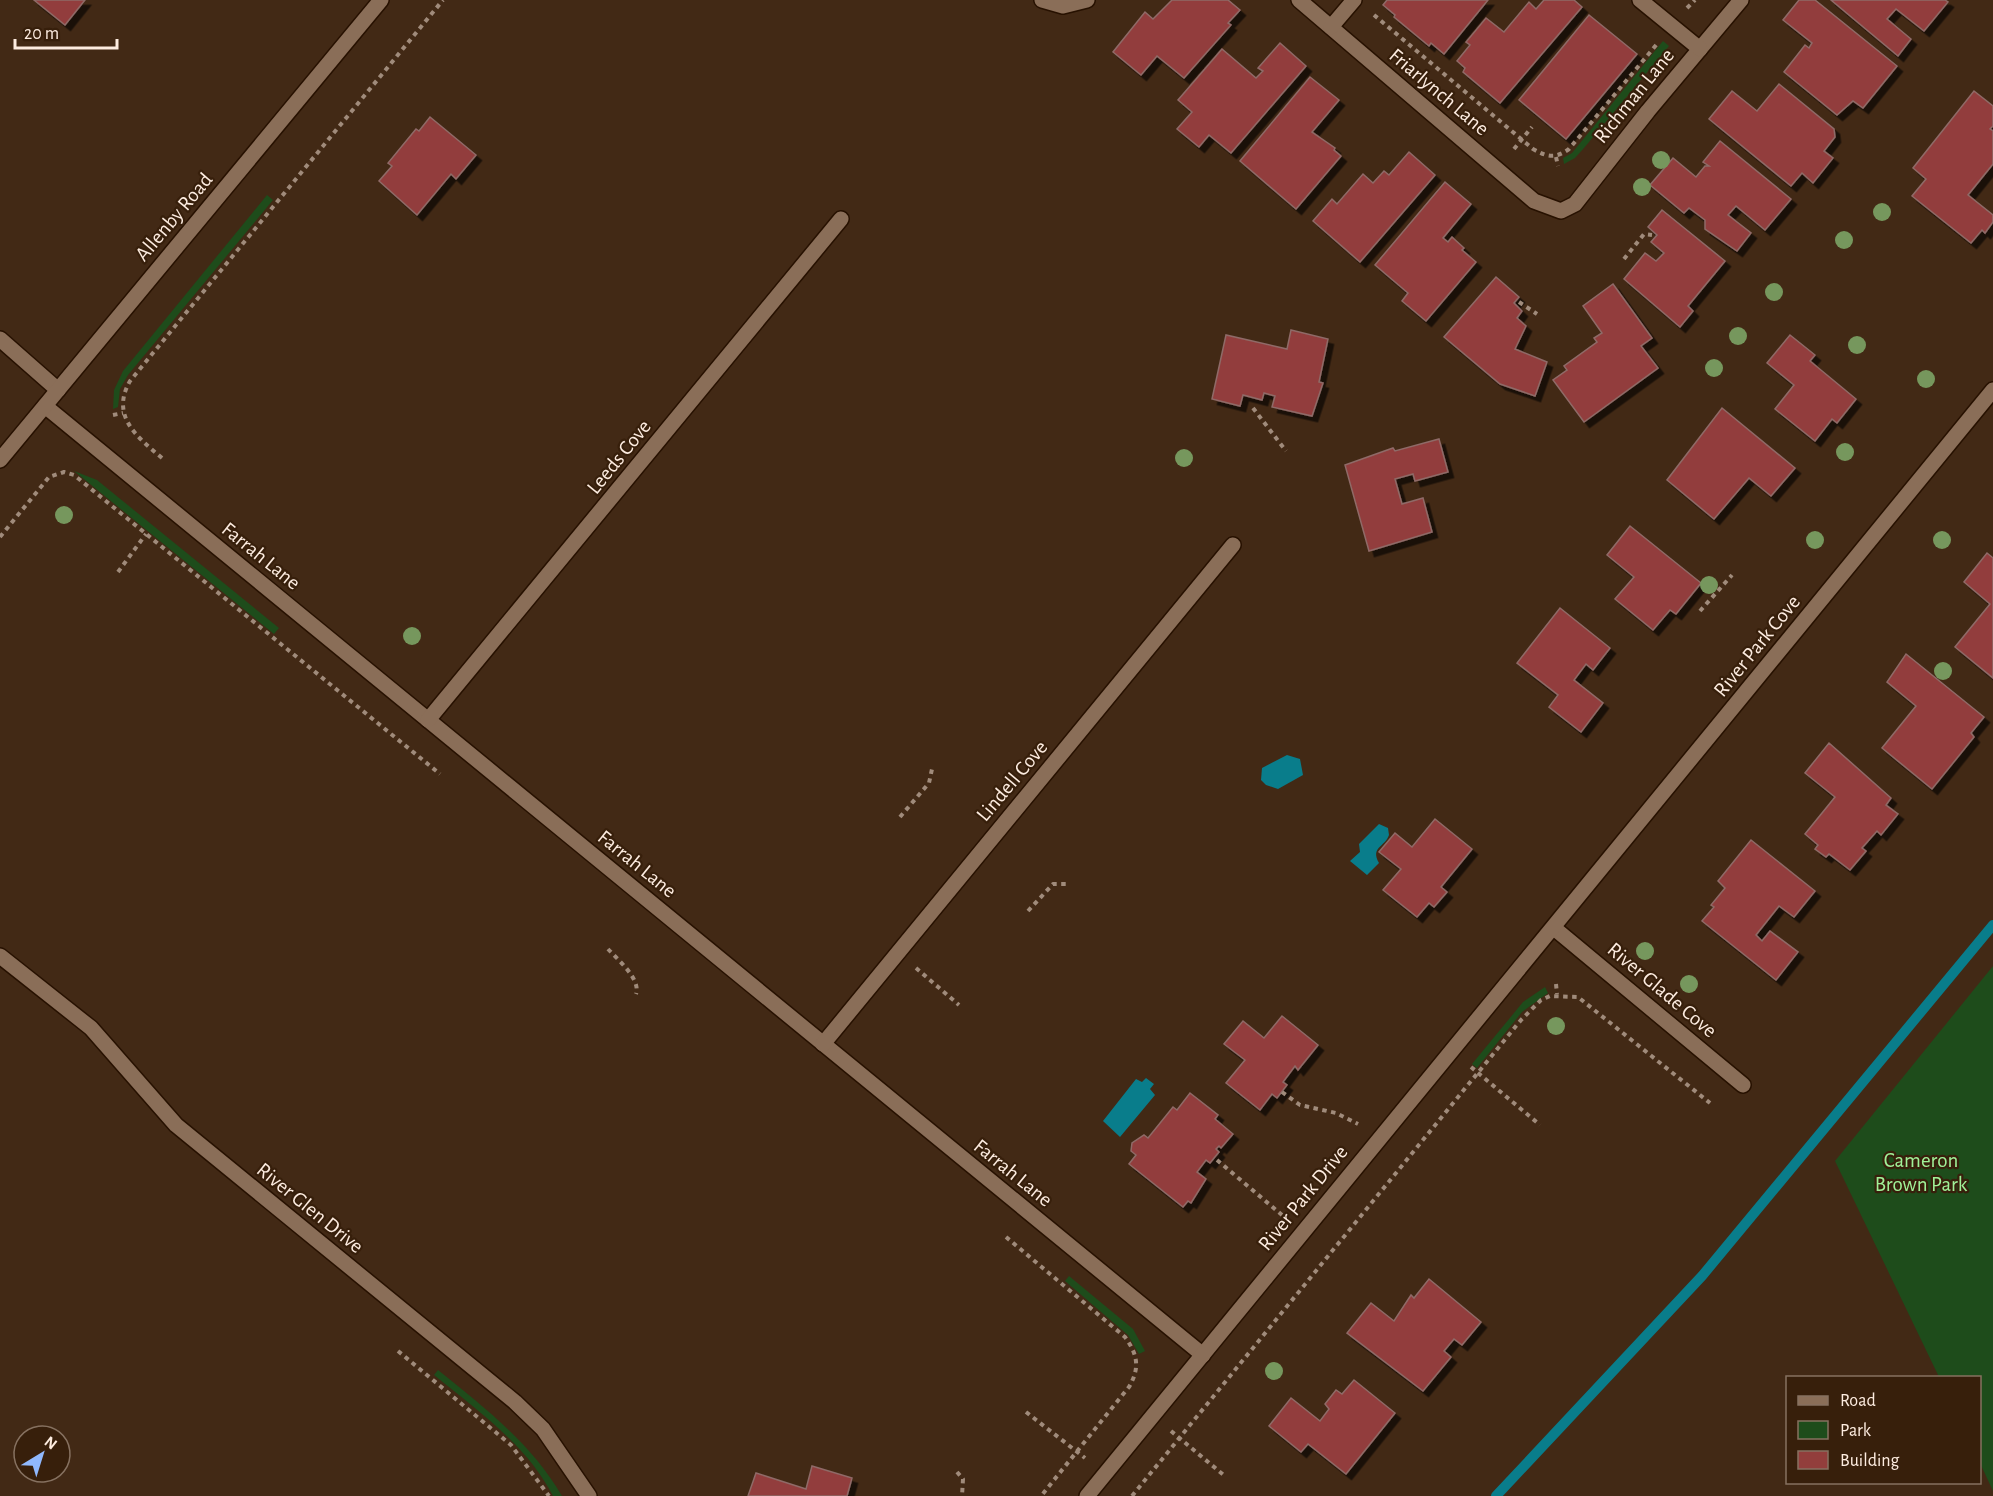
<svg xmlns="http://www.w3.org/2000/svg" width="1993" height="1496" font-family="'Alegreya Sans',sans-serif">
  <style>
    .green { fill: #1e4c1b }
    .water { fill: #097d8b }
    .lines { fill: none; stroke-linecap: round; stroke-linejoin: round }
    .stream { stroke: #097d8b; stroke-width: 10 }
    .building { fill: #923e3c; stroke: #8f6a67; stroke-width: 1.5; filter: url(#shadow) }
    .minor-casing { stroke: #271100; stroke-width: 18 }
    .path { stroke: #a08b7b; stroke-width: 4; stroke-dasharray: 4.5 4.5; stroke-linecap: butt }
    .minor { stroke: #8a6e58; stroke-width: 15 }
    .tree { fill: #76975d }
    .labels { text-anchor: middle; dominant-baseline: central; stroke-width: 4.5; stroke-linejoin: round; paint-order: stroke }
    .street-label { font-size: 21px; fill: #fdece0; stroke: #371f0b }
    .park-label { font-size: 21px; fill: #a0f198; stroke: #371f0b }
  </style>
  <defs>
    <filter id="shadow"><feDropShadow dx="5.5" dy="5.5" stdDeviation="0" flood-color="#0009"/></filter>
  </defs>
  <rect width="100%" height="100%" fill="#422915"/>
  <g class="green">
    <polygon points="1663,41 1669,46 1584,148 1575,158 1564,164 1563,158 1572,153"/>
    <polygon points="267,195 273,200 128,375 120,389 118,407 113,409 114,390 123,371"/>
    <polygon points="74,471 97,480 279,628 274,634"/>
    <polygon points="1993,966 1993,1491 1980,1463 1980,1378 1939,1377 1835,1161"/>
    <polygon points="1545,987 1548,993 1522,1012 1477,1068 1472,1064 1523,1002"/>
    <polygon points="1069,1276 1133,1329 1145,1351 1139,1354 1128,1335 1065,1281"/>
    <path d="M438,1370C485,1408 531,1443 562,1496H553C527,1445 478,1411 434,1375Z"/>
  </g>
  <g class="water">
    <polygon points="1287,755 1300,759 1303,775 1278,789 1266,785 1261,780 1262,768"/>
    <path d="M1379,824L1388,828L1389,835C1385,847 1370,847 1379,863L1367,875L1350,861L1360,852L1359,844Z"/>
    <polygon points="1146,1078 1154,1084 1150,1089 1155,1095 1120,1137 1103,1121 1136,1079 1142,1082"/>
  </g>
  <g class="lines">
    <polyline class="stream" points="1496,1496 1702,1276 1993,925"/>
  </g>
  <g class="building">
    <polygon points="34,0 85,0 65,25"/>
    <polygon points="1172,0 1228,0 1240,10 1228,23 1231,25 1184,78 1157,56 1141,75 1113,52 1145,12 1153,19"/>
    <polygon points="1387,0 1488,0 1444,54 1431,43 1429,46 1394,17 1395,15 1383,5"/>
    <polygon points="1544,0 1574,0 1582,7 1500,103 1463,72 1465,68 1457,61 1470,45 1466,42 1486,18 1504,32 1529,2 1536,9"/>
    <polygon points="1799,0 1815,0 1897,66 1863,108 1853,101 1837,115 1784,72 1805,45 1809,48 1812,43 1783,20"/>
    <polygon points="1831,0 1945,0 1948,2 1924,31 1896,9 1887,19 1911,39 1898,56"/>
    <polygon points="1589,15 1637,54 1566,139 1519,100"/>
    <polygon points="1280,43 1306,66 1231,153 1209,135 1199,147 1177,129 1192,112 1178,100 1222,49 1256,78 1263,71 1258,68"/>
    <polygon points="1310,77 1339,100 1312,132 1335,148 1334,150 1341,156 1296,209 1240,161"/>
    <polygon points="1779,84 1834,129 1835,137 1824,151 1833,158 1813,183 1802,173 1791,186 1709,119 1732,91 1757,111"/>
    <polygon points="1974,91 1993,106 1993,126 1990,129 1993,131 1993,164 1968,195 1993,215 1993,222 1985,233 1982,230 1971,243 1912,196 1926,179 1913,168"/>
    <polygon points="430,117 476,155 456,179 451,174 417,215 379,181 392,166 388,163 416,129 419,131"/>
    <polygon points="1720,141 1791,199 1765,230 1736,206 1728,215 1751,233 1737,251 1705,229 1705,220 1689,208 1684,213 1650,185 1673,158 1696,177 1705,166 1709,166 1703,162"/>
    <polygon points="1409,152 1435,175 1360,262 1313,221 1332,199 1337,204 1363,174 1373,183 1384,171 1389,175"/>
    <polygon points="1445,182 1471,204 1443,238 1448,242 1452,237 1464,248 1462,250 1476,262 1426,321 1402,301 1408,293 1375,265"/>
    <polygon points="1662,210 1725,261 1688,306 1693,311 1680,327 1624,279 1645,253 1656,261 1664,253 1651,242 1657,235 1648,227"/>
    <polygon points="1496,277 1519,297 1514,303 1522,311 1517,318 1526,326 1515,349 1547,362 1535,396 1500,384 1444,337"/>
    <polygon points="1613,284 1652,338 1641,346 1658,368 1584,422 1553,380 1567,370 1564,366 1597,342 1594,338 1602,333 1583,306"/>
    <polygon points="1291,330 1328,339 1319,382 1323,383 1312,416 1272,407 1275,396 1264,393 1262,400 1243,395 1240,406 1212,399 1226,335 1287,349"/>
    <polygon points="1790,335 1815,355 1810,361 1856,399 1837,423 1832,419 1815,441 1775,409 1794,385 1767,363"/>
    <polygon points="1722,408 1795,468 1771,496 1749,478 1714,519 1667,480"/>
    <polygon points="1439,439 1448,472 1415,481 1413,474 1395,479 1402,504 1423,498 1432,532 1369,551 1345,465 1393,448 1395,451"/>
    <polygon points="1630,526 1701,583 1676,614 1670,610 1653,630 1615,599 1634,577 1607,555"/>
    <polygon points="1987,553 1993,558 1993,678 1955,647 1990,604 1964,582"/>
    <polygon points="1560,608 1610,648 1593,670 1586,664 1574,680 1603,703 1581,732 1549,707 1558,695 1517,663"/>
    <polygon points="1906,654 1984,717 1971,733 1974,737 1932,789 1882,748 1916,706 1887,682"/>
    <polygon points="1829,743 1891,798 1886,805 1898,814 1881,835 1877,831 1862,848 1866,851 1850,870 1829,854 1826,857 1815,849 1818,845 1805,834 1835,797 1805,773"/>
    <polygon points="1435,819 1472,849 1441,887 1447,892 1434,907 1429,903 1417,917 1383,890 1401,869 1379,852 1395,833 1412,847"/>
    <polygon points="1751,840 1815,891 1794,917 1779,906 1756,935 1762,941 1770,931 1798,952 1776,980 1702,921 1714,907 1711,905 1725,888 1718,881"/>
    <polygon points="1282,1016 1318,1045 1298,1070 1295,1066 1283,1082 1287,1085 1277,1098 1272,1094 1260,1110 1226,1083 1245,1060 1224,1044 1243,1021 1264,1038"/>
    <polygon points="1190,1093 1218,1115 1215,1119 1233,1134 1221,1148 1219,1146 1216,1149 1219,1152 1210,1163 1206,1160 1197,1172 1206,1179 1191,1203 1188,1201 1183,1207 1129,1164 1136,1155 1131,1151 1132,1143 1144,1135 1148,1138 1173,1107 1177,1110"/>
    <polygon points="1429,1279 1481,1322 1462,1345 1454,1339 1444,1351 1451,1357 1423,1391 1347,1333 1371,1303 1394,1321 1411,1295 1414,1298"/>
    <polygon points="1354,1380 1395,1413 1346,1474 1308,1444 1301,1452 1269,1426 1291,1398 1320,1421 1329,1409 1325,1404 1336,1390 1342,1394"/>
    <polygon points="812,1466 852,1478 847,1496 748,1496 756,1473 806,1489"/>
  </g>
  <g class="lines">
    <defs>
      <g id="minor">
        <polyline points="1042,0 1063,6 1087,0"/>
        <polyline points="1299,0 1534,201 1561,211 1575,204 1648,111 1741,0"/>
        <polyline points="1640,0 1700,49"/>
        <polyline points="1331,27 1354,0"/>
        <polyline points="0,339 58,390"/>
        <polyline points="45,406 1203,1355"/>
        <polyline points="0,460 381,0"/>
        <polyline points="428,720 841,219"/>
        <polyline points="1554,928 1743,1085"/>
        <polyline points="0,956 91,1028 176,1125 515,1402 543,1429 589,1496"/>
        <polyline points="823,1044 1233,545"/>
        <polyline points="1087,1496 1993,390"/>
      </g>
    </defs>
    <use href="#minor" class="minor-casing"/>
    <g class="path">
      <polyline points="1687,8 1695,0"/>
      <path d="M1374,15L1533,149C1547,157 1555,159 1569,149L1657,44"/>
      <polyline points="1514,149 1532,127"/>
      <polyline points="1556,157 1558,166"/>
      <polyline points="1624,259 1644,234 1652,235"/>
      <polyline points="1519,302 1537,314"/>
      <polyline points="1253,408 1286,451"/>
      <polyline points="113,415 123,413"/>
      <path d="M162,458C137,437 110,416 130,381L443,0"/>
      <polyline points="0,537 49,477 64,472 74,475 440,774"/>
      <polyline points="118,572 146,534"/>
      <polyline points="1700,611 1732,575"/>
      <polyline points="900,817 929,783 932,769"/>
      <polyline points="1028,911 1053,884 1066,884"/>
      <path d="M608,949C618,960 641,979 636,994"/>
      <polyline points="916,968 959,1005"/>
      <polyline points="1556,984 1557,994"/>
      <polyline points="1471,1067 1540,1125"/>
      <polyline points="1282,1092 1300,1105 1336,1113 1358,1124"/>
      <polyline points="1217,1160 1282,1215"/>
      <path d="M1006,1237L1125,1337C1138,1355 1140,1368 1129,1387L1041,1496"/>
      <polyline points="398,1351 511,1445 549,1496"/>
      <polyline points="1026,1412 1085,1458"/>
      <polyline points="1171,1431 1226,1477"/>
      <polyline points="957,1472 963,1479 962,1496"/>
      <polyline points="1132,1496 1521,1020 1541,1000 1550,996 1578,997 1710,1103"/>
    </g>
    <use href="#minor" class="minor"/>
  </g>
  <g class="tree">
    <circle cx="1661" cy="160" r="9"/>
    <circle cx="1642" cy="187" r="9"/>
    <circle cx="1882" cy="212" r="9"/>
    <circle cx="1844" cy="240" r="9"/>
    <circle cx="1774" cy="292" r="9"/>
    <circle cx="1738" cy="336" r="9"/>
    <circle cx="1857" cy="345" r="9"/>
    <circle cx="1714" cy="368" r="9"/>
    <circle cx="1926" cy="379" r="9"/>
    <circle cx="1845" cy="452" r="9"/>
    <circle cx="1184" cy="458" r="9"/>
    <circle cx="64" cy="515" r="9"/>
    <circle cx="1815" cy="540" r="9"/>
    <circle cx="1942" cy="540" r="9"/>
    <circle cx="1709" cy="585" r="9"/>
    <circle cx="412" cy="636" r="9"/>
    <circle cx="1943" cy="671" r="9"/>
    <circle cx="1645" cy="951" r="9"/>
    <circle cx="1689" cy="984" r="9"/>
    <circle cx="1556" cy="1026" r="9"/>
    <circle cx="1274" cy="1371" r="9"/>
  </g>
  <g class="labels">
    <g class="street-label">
      <text transform="translate(1439 92) rotate(40)">Friarlynch Lane</text>
      <text transform="translate(1634 96) rotate(-51)">Richman Lane</text>
      <text transform="translate(174 217) rotate(-50)">Allenby Road</text>
      <text transform="translate(619 457) rotate(-51)">Leeds Cove</text>
      <text transform="translate(261 556) rotate(39)">Farrah Lane</text>
      <text transform="translate(1757 646) rotate(-51)">River Park Cove</text>
      <text transform="translate(1012 781) rotate(-50)">Lindell Cove</text>
      <text transform="translate(637 864) rotate(39)">Farrah Lane</text>
      <text transform="translate(1662 990) rotate(40)">River Glade Cove</text>
      <text transform="translate(1013 1173) rotate(39)">Farrah Lane</text>
      <text transform="translate(1303 1198) rotate(-51)">River Park Drive</text>
      <text transform="translate(310 1208) rotate(39)">River Glen Drive</text>
    </g>
    <g class="park-label">
      <text x="1921" y="1160">Cameron<tspan x="1921" dy="24">Brown Park</tspan></text>
    </g>
  </g>
  <rect x="1786" y="1376" width="195" height="108" fill="#371f0b" stroke="#867160" stroke-width="1.5"/>
  <rect x="1798" y="1396" width="30" height="9" fill="#8a6e58" stroke="#867160" stroke-width="1.5"/>
  <text x="1840" y="1406" font-size="18" fill="#fdece0">Road</text>
  <rect x="1798" y="1421" width="30" height="18" fill="#1e4c1b" stroke="#867160" stroke-width="1.5"/>
  <text x="1840" y="1436" font-size="18" fill="#fdece0">Park</text>
  <rect x="1798" y="1451" width="30" height="18" fill="#923e3c" stroke="#867160" stroke-width="1.5"/>
  <text x="1840" y="1466" font-size="18" fill="#fdece0">Building</text>
  <g transform="translate(42 1454) rotate(38)"><circle r="28" fill="#371f0b" stroke="#867160" stroke-width="1.5"/>
  <path d="M0-4.5L10 22L0 15L-10 22Z" fill="#90b8fd"/>
  <text y="-9" font-size="16" font-weight="bold" text-anchor="middle" fill="#fdece0">N</text>
  </g>
  <path d="M15 39v9h102v-9" fill="none" stroke="#fdece0" stroke-width="3"/>
  <text x="24" y="39" font-size="18" fill="#fdece0" stroke="#371f0b" stroke-width="4.5" paint-order="stroke">20 m</text>
</svg>
